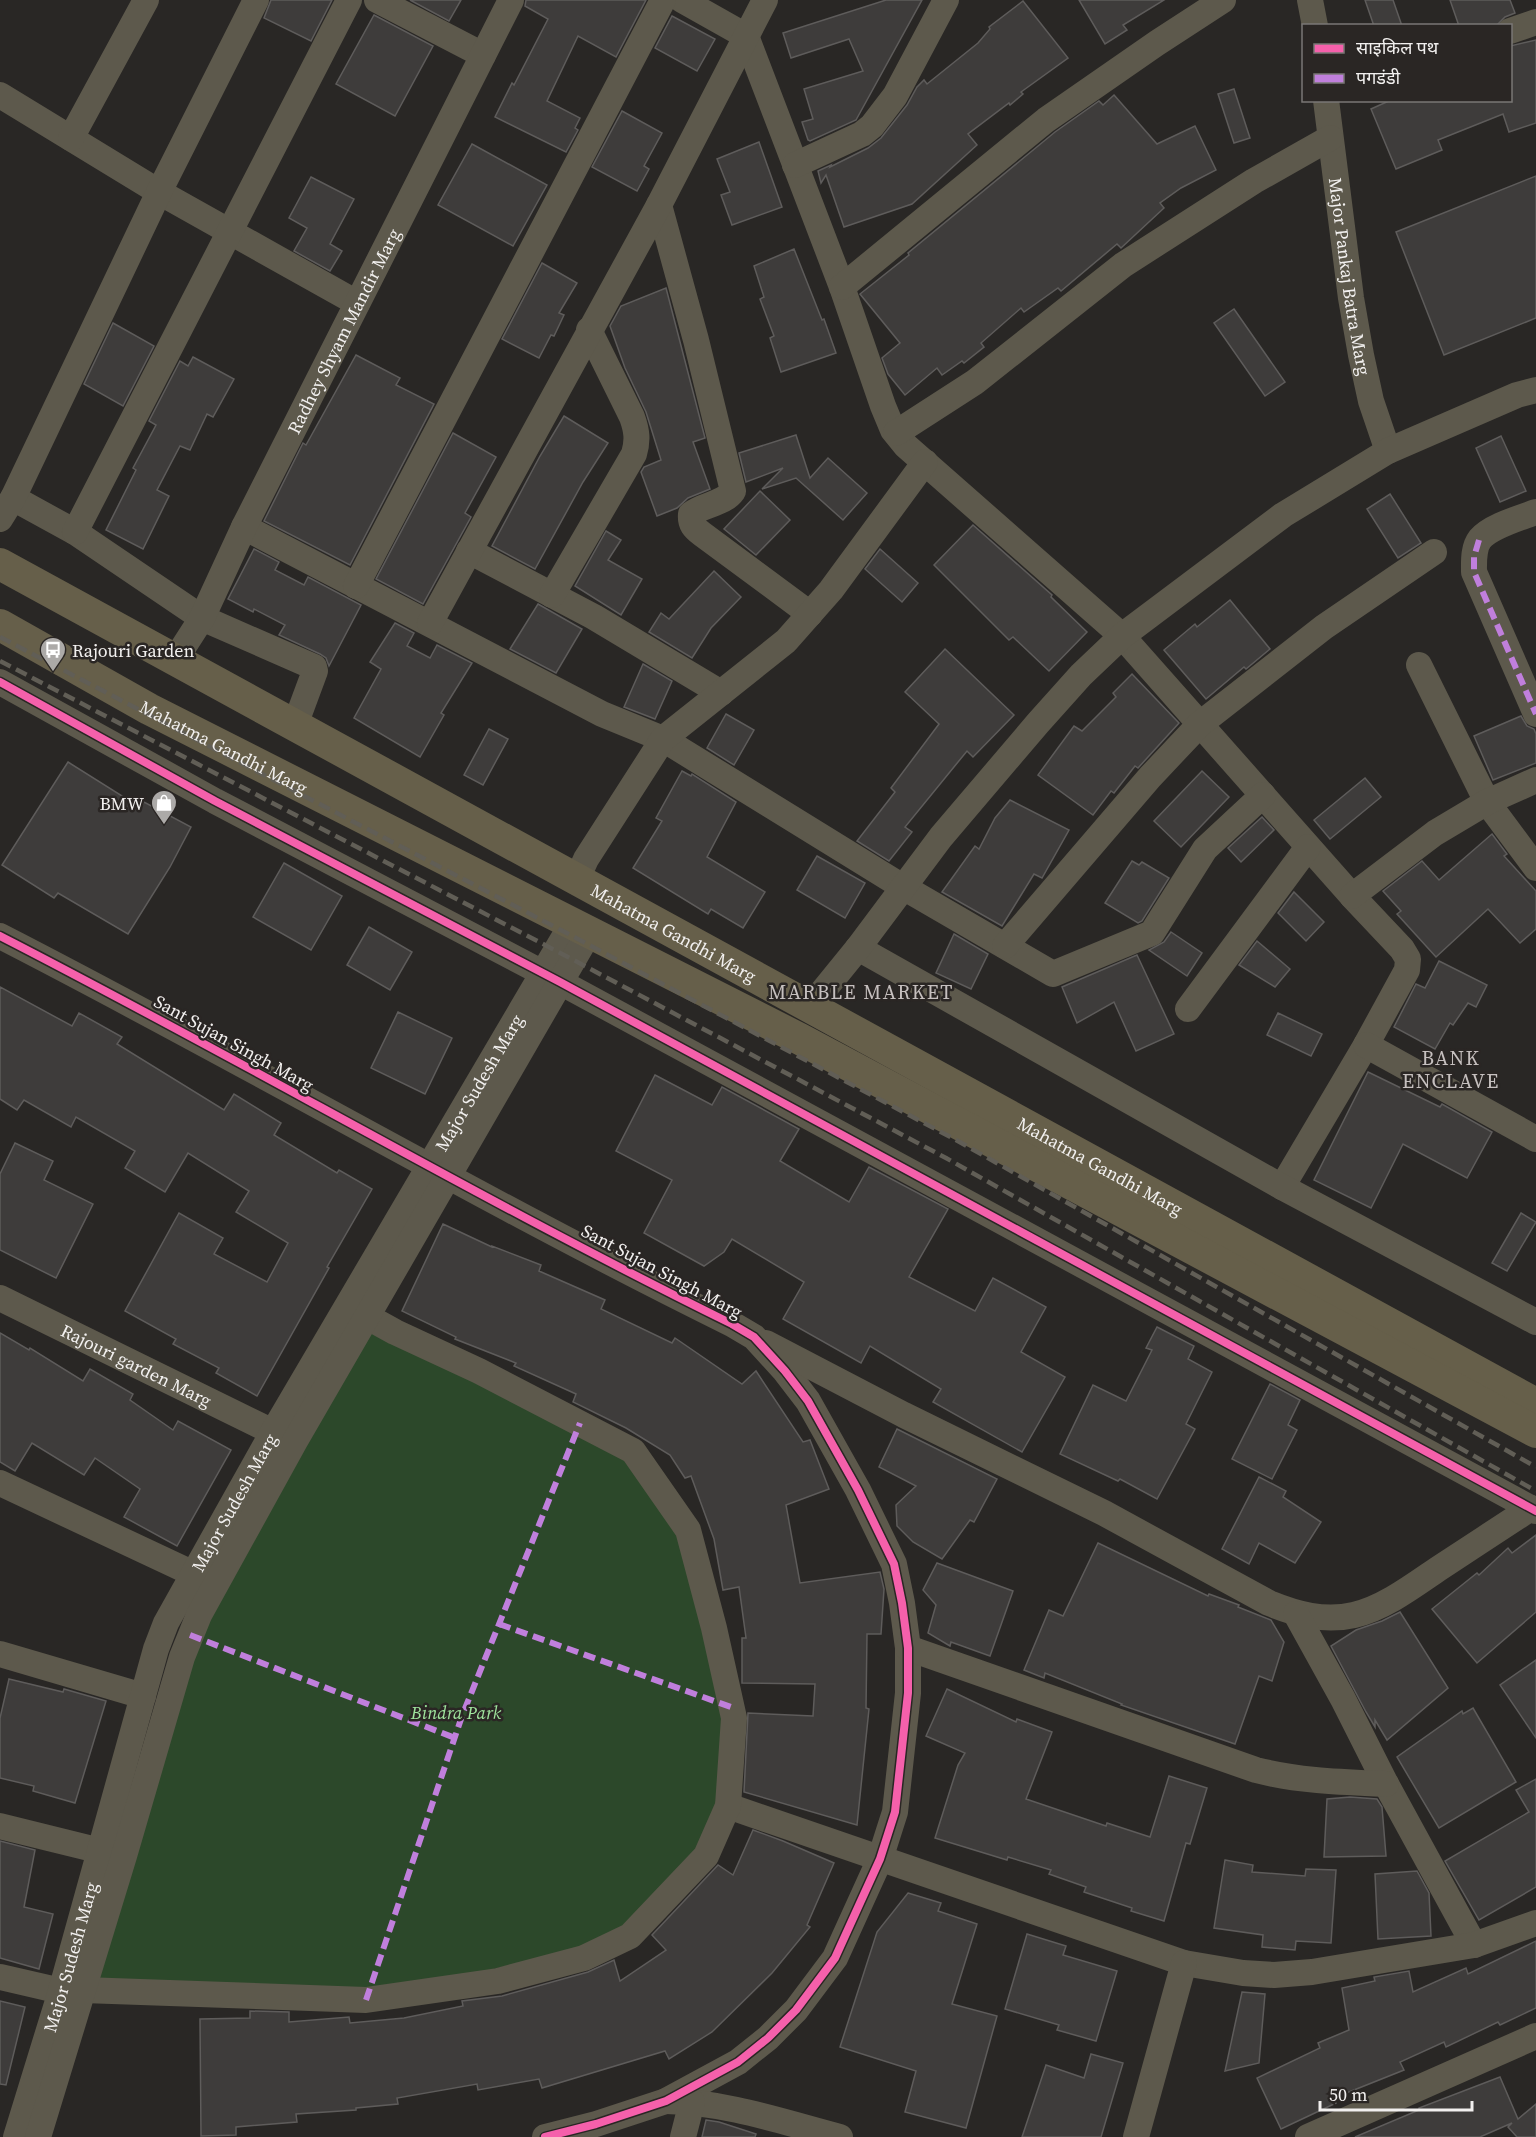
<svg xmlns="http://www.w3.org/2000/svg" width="1536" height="2137" font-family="'Source Serif 4','Noto Sans Devanagari',serif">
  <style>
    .green { fill: #2c482a }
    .building { fill: #3e3c3b; stroke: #5e5c5b; stroke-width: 1.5 }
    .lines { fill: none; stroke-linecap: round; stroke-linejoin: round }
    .minor { stroke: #5d594c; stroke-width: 26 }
    .major { stroke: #665f4a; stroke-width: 32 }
    .rail { stroke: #615e56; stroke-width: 4.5; stroke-dasharray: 12 6; stroke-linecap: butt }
    .quiet { stroke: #c07fdc; stroke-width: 6; stroke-dasharray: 12 6; stroke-linecap: butt }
    .cycleway-casing { stroke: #2a2624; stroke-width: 11 }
    .cycleway { stroke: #f560ab; stroke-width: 8 }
    .labels { text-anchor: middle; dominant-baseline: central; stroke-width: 5; stroke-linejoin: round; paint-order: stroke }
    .street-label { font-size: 18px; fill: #f2f0ef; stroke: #2a2624 }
    .poi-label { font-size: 18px; fill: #f2f0ef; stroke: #2a2624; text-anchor: start }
    .park-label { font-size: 18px; font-style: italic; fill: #9fe49d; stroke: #2a2624 }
    .neighbourhood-label { font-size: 20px; letter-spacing: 1.5px; fill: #c6c0bf; stroke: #2a2624 }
  </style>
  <rect width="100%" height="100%" fill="#292725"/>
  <polygon class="green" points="366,1316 633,1451 688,1530 714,1628 728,1806 630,1936 366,2000 83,1990 190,1635"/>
  <g class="building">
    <polygon points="271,0 332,0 311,41 264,18"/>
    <polygon points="410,0 461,0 449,21"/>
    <polygon points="526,0 646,0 616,57 578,36 547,101 580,118 575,128 578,130 566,152 495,117 512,83 514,85 548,19 525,6"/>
    <polygon points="886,0 922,0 856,120 810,141 808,140 802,122 813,119 804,89 863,71 849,39 791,58 783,33"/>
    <polygon points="1079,0 1164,0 1123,25 1127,30 1105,44"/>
    <polygon points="1365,0 1393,0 1402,26 1374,26"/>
    <polygon points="1450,0 1510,0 1515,13 1505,17 1496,26 1459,26"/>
    <polygon points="1023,1 1068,58 1021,92 1023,94 1010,105 1009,103 968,134 977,145 912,204 844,227 826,175 821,183 818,171 831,165 830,167 868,148 881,138 907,105 917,87 924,80 927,84 978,43 990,29 989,27"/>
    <polygon points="374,15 433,46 395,116 336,84"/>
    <polygon points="672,16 715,39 697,71 655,48"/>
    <polygon points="1536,40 1536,123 1509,132 1503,114 1438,140 1442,150 1396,169 1371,109 1391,100 1510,100 1510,46"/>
    <polygon points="1234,89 1250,138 1234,143 1218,94"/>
    <polygon points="1114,95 1157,144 1195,126 1216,170 1181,188 1160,203 1164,208 1121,248 1117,244 1061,291 1058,288 1024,312 1021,308 981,343 984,347 964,363 962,361 942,375 937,368 905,395 888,374 882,358 900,343 860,294 909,255 908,253 1055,132 1099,101 1103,105"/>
    <polygon points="622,111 662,133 644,166 649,169 637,191 592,167"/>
    <polygon points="759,142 782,207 732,225 721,195 730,192 717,159"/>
    <polygon points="472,144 547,185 513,246 438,205"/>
    <polygon points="1536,176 1536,318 1444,355 1396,232"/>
    <polygon points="311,177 354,199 330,244 342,251 330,271 294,251 307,228 289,218"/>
    <polygon points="794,249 822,320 824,319 836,353 781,372 770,338 774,336 760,299 764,297 754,266"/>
    <polygon points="542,263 577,283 559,313 564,315 554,336 551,335 539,358 502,339"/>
    <polygon points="666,288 705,438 693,442 710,489 688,498 677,508 657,516 641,472 644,467 661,460 646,412 625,368 610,326 621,306"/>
    <polygon points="1234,309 1285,382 1265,396 1214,323"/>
    <polygon points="113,323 154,346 123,406 84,384"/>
    <polygon points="356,355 400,378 396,385 434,404 350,565 264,521 303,443 306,445"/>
    <polygon points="193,357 234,379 213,417 207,414 190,450 180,446 157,490 169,496 143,549 106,530 136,470 133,468 156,425 149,421 180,361 188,366"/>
    <polygon points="564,416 608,443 583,482 535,569 492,546 540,456"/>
    <polygon points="453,433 496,457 465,513 471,517 423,604 376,579"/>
    <polygon points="796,435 810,478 828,458 867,493 843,520 796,478 762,489 783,468 746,482 739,453"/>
    <polygon points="1501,436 1526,491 1500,502 1476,448"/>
    <polygon points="760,491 790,520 756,555 724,529"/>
    <polygon points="1390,494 1421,543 1398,558 1367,509"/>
    <polygon points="973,525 1052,595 1051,597 1087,632 1049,671 1013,637 1009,640 934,565"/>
    <polygon points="606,531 621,540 608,560 642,579 621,615 575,586"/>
    <polygon points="254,549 279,562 275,570 304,585 308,577 361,605 329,666 326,658 320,654 279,635 285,625 254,609 253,612 228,599"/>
    <polygon points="880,549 918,583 902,602 865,569"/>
    <polygon points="714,571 741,597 711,628 692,658 649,632 661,613 669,619"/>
    <polygon points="1230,600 1270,649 1246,669 1244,667 1206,699 1164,650 1195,624 1197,627"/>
    <polygon points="538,604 582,629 556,673 510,649"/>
    <polygon points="395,623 414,633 407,646 430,658 437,645 472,663 441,713 444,715 420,757 354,718 381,669 370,662"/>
    <polygon points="945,649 1014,715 973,757 967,751 905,827 912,832 889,861 857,841 895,792 891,788 939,724 905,692"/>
    <polygon points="643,664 672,681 655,719 624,707"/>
    <polygon points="1132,674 1179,723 1138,768 1135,766 1114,793 1111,791 1093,815 1038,775 1074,726 1082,731 1116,697 1113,693"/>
    <polygon points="726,714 754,730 734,765 707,748"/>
    <polygon points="1521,716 1527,726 1534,729 1536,734 1536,763 1493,780 1474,736"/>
    <polygon points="489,729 508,739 483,785 464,775"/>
    <polygon points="68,762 141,808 144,802 191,827 170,867 128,934 58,893 54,898 2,865"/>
    <polygon points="682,771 691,776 692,774 736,802 707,857 765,892 743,928 711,909 708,914 633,868 662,821 656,818"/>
    <polygon points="1202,771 1229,797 1181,847 1154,821"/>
    <polygon points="1365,778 1381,797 1330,839 1314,820"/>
    <polygon points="1010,800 1069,830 1042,878 1034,874 1002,926 942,892 975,846 979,849 995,818"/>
    <polygon points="1262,817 1274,830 1241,862 1228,848"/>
    <polygon points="1492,834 1507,854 1504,856 1536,891 1536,929 1520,943 1488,909 1436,957 1397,914 1401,911 1383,891 1422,861 1439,880"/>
    <polygon points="817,856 865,883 845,918 797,890"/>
    <polygon points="1132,861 1139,865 1142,862 1169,878 1142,921 1138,923 1105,903"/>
    <polygon points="284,863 342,896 311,950 253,917"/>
    <polygon points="1294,892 1324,922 1306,941 1278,913"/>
    <polygon points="369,927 412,952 390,990 347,965"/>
    <polygon points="1171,932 1202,953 1187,976 1149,950 1164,942"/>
    <polygon points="954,934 988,954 971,989 936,973"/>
    <polygon points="1257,941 1290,969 1275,987 1239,965"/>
    <polygon points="1137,955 1174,1034 1136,1051 1114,1002 1077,1023 1062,987"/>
    <polygon points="1439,961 1487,985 1476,1007 1468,1003 1453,1025 1450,1023 1435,1049 1394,1027 1416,984 1425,988"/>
    <polygon points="0,987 72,1026 79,1013 122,1037 117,1044 224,1110 234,1094 281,1123 274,1135 337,1173 339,1170 372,1189 327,1267 329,1268 257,1396 216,1373 219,1368 173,1344 176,1339 125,1311 179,1213 223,1238 214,1254 267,1282 288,1243 236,1212 249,1191 188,1153 165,1192 125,1168 135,1151 76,1117 71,1127 24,1100 17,1110 0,1099"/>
    <polygon points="398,1012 452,1038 425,1094 371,1068"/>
    <polygon points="1278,1013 1322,1034 1311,1056 1267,1035"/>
    <polygon points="1368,1072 1440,1107 1442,1104 1492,1132 1467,1178 1403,1144 1371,1208 1314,1180"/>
    <polygon points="655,1075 712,1105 722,1087 799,1129 780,1161 849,1202 869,1167 948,1209 909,1277 975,1311 993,1278 1046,1307 1021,1352 1065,1377 1022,1452 933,1402 941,1389 870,1346 861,1363 783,1319 804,1282 732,1239 724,1252 704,1266 644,1233 672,1180 616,1151"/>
    <polygon points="15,1143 53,1161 44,1180 93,1204 56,1278 0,1250 0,1174"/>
    <polygon points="1521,1213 1536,1222 1507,1271 1492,1263"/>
    <polygon points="443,1224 492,1247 492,1246 541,1265 539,1271 605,1300 601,1309 672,1343 675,1338 742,1384 756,1371 803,1442 810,1440 829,1489 786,1505 800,1583 880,1572 884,1589 881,1634 867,1634 866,1708 869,1709 857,1825 744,1792 748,1713 813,1716 815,1684 742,1683 742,1638 746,1638 739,1587 723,1590 714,1539 691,1476 685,1478 670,1455 626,1428 573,1402 576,1394 514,1366 516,1363 455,1339 456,1337 402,1311"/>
    <polygon points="1157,1327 1194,1346 1188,1359 1212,1372 1186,1424 1195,1429 1157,1499 1120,1479 1118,1481 1060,1454 1093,1385 1126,1401 1152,1350 1146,1348"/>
    <polygon points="0,1333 29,1350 30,1348 83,1381 90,1369 133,1394 130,1400 173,1430 178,1421 231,1450 177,1546 124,1517 140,1489 95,1458 84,1475 32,1443 15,1471 0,1462"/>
    <polygon points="1270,1384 1300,1400 1288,1425 1297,1430 1272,1479 1232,1459"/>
    <polygon points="897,1429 997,1479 974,1522 970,1520 942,1559 913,1542 897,1526 896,1505 916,1486 879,1467"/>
    <polygon points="1259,1477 1286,1491 1283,1497 1321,1522 1295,1563 1259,1543 1249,1564 1222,1549"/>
    <polygon points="1536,1535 1536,1612 1477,1663 1432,1609 1477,1573 1479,1575 1508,1548 1512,1553"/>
    <polygon points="1098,1543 1208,1596 1209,1594 1239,1605 1238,1607 1271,1620 1284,1642 1272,1681 1259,1676 1235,1744 1121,1705 1122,1704 1045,1673 1044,1678 1024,1670 1049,1610 1063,1616"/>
    <polygon points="937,1563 1013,1591 990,1656 951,1642 950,1646 928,1633 936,1605 923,1590"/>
    <polygon points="1400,1612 1448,1688 1387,1740 1375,1720 1375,1727 1366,1712 1331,1646 1356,1630 1382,1621"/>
    <polygon points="1536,1660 1536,1738 1500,1685"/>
    <polygon points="9,1679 63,1692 64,1689 106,1701 75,1803 33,1791 34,1786 0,1778 0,1718"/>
    <polygon points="947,1689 1016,1722 1017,1719 1052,1732 1026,1799 1106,1826 1107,1823 1150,1837 1169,1776 1207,1788 1190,1844 1186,1843 1164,1921 1131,1911 1132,1908 1084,1892 1086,1887 1049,1874 1051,1870 1008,1857 1007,1860 935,1838 958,1765 965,1753 926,1736"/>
    <polygon points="1473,1708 1516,1782 1439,1828 1397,1757 1462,1711 1463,1714"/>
    <polygon points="1536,1779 1536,1887 1479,1920 1445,1861 1529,1812 1516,1790"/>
    <polygon points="1350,1797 1377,1799 1382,1807 1386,1856 1324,1857 1327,1799"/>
    <polygon points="753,1830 783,1841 834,1863 807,1925 810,1927 772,1973 712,2032 669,2059 665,2051 542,2088 539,2079 478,2090 477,2084 397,2098 398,2104 356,2108 356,2110 296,2114 297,2122 236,2127 236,2135 201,2136 200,2019 250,2018 250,2011 289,2012 289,2022 349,2017 350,2023 404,2018 463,2006 462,2001 502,1996 588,1972 614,1960 620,1981 666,1950 652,1935 718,1865 733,1875"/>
    <polygon points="0,1841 35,1850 24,1907 53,1914 39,1969 0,1958"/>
    <polygon points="1225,1860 1253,1865 1252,1872 1305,1876 1306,1869 1336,1870 1331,1943 1296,1941 1295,1950 1262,1947 1263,1935 1214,1928"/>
    <polygon points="1417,1871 1429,1893 1431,1936 1378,1939 1375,1874"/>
    <polygon points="908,1893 941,1903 938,1911 977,1924 952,2004 997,2016 966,2128 905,2112 916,2071 840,2047 877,1932"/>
    <polygon points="1027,1934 1066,1946 1063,1955 1117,1971 1096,2041 1057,2030 1059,2025 1005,2009"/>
    <polygon points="1536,1941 1536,2008 1500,2025 1498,2022 1446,2047 1444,2042 1400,2062 1404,2070 1334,2098 1336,2103 1281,2129 1257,2078 1320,2048 1318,2043 1349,2030 1342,1988 1375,1981 1374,1977 1409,1971 1413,1992 1466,1968 1468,1974"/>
    <polygon points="1242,1992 1265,1994 1259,2063 1225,2071"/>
    <polygon points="0,2001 25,2007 6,2085 0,2084"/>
    <polygon points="1091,2054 1123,2063 1101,2137 1022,2137 1046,2065 1084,2078"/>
    <polygon points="1500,2077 1518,2119 1536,2104 1536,2137 1517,2137 1508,2127 1512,2123 1480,2137 1355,2137 1419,2110 1419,2108"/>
    <polygon points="706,2120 719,2122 756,2134 755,2137 702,2137"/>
  </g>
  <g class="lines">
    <g class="minor">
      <polyline points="377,0 483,55"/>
      <polyline points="682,0 746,36 842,287 883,406 893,430 906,446 1122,636 1352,896 1402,949 1408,959 1407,970 1366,1045 1282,1187"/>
      <polyline points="1310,0 1315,26"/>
      <polyline points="1510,31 1536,22"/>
      <polyline points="0,95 159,192 357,303"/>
      <path id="s1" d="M1326,100L1351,298L1361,355L1371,401L1388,451"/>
      <polyline points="71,138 146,0"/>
      <polyline points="795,165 862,134 872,126 895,96 946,0"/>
      <path d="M659,205L696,340L733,491C724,504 704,504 691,514C690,524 694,528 702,534L810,614"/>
      <polyline points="842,287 1046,120 1157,43 1223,0"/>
      <polyline points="896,433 975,382 1123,265 1254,181 1330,138"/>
      <polyline points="13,498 75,532 202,618 314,667 315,671 295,725"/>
      <path d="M1536,512C1520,518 1491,526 1480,539C1473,548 1474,562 1474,572L1536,714"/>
      <polyline points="0,519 13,498 159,192 256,0"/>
      <polyline points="244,527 602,714 663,739 903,887 1053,974 1152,933 1205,849 1263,795"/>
      <polyline points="75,532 349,0"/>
      <polyline points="469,551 594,617 721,693"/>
      <polyline points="356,586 663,0"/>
      <path d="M552,595L634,454C638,440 637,431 632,417L589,330"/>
      <polyline points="430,623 659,205 765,0"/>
      <path id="s2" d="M175,660L202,618L244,527L511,0"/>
      <polyline points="1419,665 1487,802 1536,868"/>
      <polyline points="0,682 215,801 560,982 1536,1511"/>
      <polyline points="577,879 586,859 663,739 786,641 831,590 925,462"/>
      <polyline points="1352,896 1435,833 1487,802 1536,780"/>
      <path d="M0,936C246,1062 484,1202 732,1324L754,1337L785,1371L808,1401L858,1490L894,1564L902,1603L908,1648V1693L895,1812L880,1859L835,1958L796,2010L768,2038L738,2062L666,2101L596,2124L545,2137"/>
      <polyline points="1005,946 1150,777 1200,724 1324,627 1434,552"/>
      <polyline points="858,948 1282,1187 1536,1322"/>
      <polyline points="810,1007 858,948 941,837 1038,723 1081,675 1122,636 1283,515 1388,451 1517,395 1536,390"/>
      <polyline points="1188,1009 1308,847"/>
      <polyline points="1366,1045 1536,1139"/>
      <path id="s3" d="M0,1298L273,1432"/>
      <path d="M766,1343L904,1415L1104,1513L1269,1603C1296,1614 1324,1622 1354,1615C1384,1608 1413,1586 1438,1569C1469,1549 1500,1528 1531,1508"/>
      <polyline points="0,1483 194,1574"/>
      <polyline points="1296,1614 1343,1699 1386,1784 1474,1945"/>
      <path d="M908,1648L1256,1770C1299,1781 1341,1782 1386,1784"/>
      <polyline points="0,1654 143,1696"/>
      <polyline points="728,1806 1184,1963 1243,1973 1274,1975 1312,1972 1474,1945 1536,1923"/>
      <polyline points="0,1826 101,1851"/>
      <polyline points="0,1977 61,1991"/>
      <polyline points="83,1990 366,2000 498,1981 584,1958 630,1936 706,1856 728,1806 734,1718 714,1628 688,1530 633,1451 479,1371 395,1332 366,1316"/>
      <path d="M666,2101C725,2102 783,2122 840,2137"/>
      <path id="s4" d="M16,2137L61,1991L156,1649L166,1623L273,1432L573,922"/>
      <polyline points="38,2137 124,1856 182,1657 199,1615 295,1441 590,931"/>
      <polyline points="683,2137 692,2102"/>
      <polyline points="1136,2137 1184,1963"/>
      <polyline points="1308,2137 1536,2036"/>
    </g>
    <g class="major">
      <path id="s5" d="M0,564L1536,1404"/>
      <path id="s6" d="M0,625L149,709L800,1039L1536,1432"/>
    </g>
    <g class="rail">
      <polyline points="0,637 576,938 956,1140 1536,1467"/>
      <polyline points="0,661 566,956 946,1158 1536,1491"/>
    </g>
    <g class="quiet">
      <polyline points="1479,540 1474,557 1474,572 1536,714"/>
      <polyline points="499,1624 731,1707"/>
      <polyline points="190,1635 455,1738"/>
      <polyline points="366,2000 462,1716 580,1423"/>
    </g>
    <defs>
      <g id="cycleway">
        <polyline points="0,682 215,801 560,982 1536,1511"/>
        <path d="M0,936C246,1062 484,1202 732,1324L754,1337L785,1371L808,1401L858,1490L894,1564L902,1603L908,1648V1693L895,1812L880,1859L835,1958L796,2010L768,2038L738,2062L666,2101L596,2124L545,2137"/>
      </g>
    </defs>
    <use href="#cycleway" class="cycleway-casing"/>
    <use href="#cycleway" class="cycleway"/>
  </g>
  <defs>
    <symbol id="bus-pin" viewBox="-11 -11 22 30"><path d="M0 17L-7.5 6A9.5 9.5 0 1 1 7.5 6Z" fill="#acaaa8" stroke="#2a2624"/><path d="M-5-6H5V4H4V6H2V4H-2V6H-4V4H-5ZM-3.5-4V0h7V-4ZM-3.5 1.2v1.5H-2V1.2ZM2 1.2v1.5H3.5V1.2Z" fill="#fff"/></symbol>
    <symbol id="shop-pin" viewBox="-11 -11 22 30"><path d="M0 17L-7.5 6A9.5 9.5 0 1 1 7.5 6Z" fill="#acaaa8" stroke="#2a2624"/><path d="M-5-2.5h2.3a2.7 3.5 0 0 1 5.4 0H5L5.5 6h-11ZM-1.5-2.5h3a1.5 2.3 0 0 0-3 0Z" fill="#fff"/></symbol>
  </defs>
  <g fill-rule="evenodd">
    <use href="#bus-pin" x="38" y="635" width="30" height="40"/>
    <use href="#shop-pin" x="149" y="788" width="30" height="40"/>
  </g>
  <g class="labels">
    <g class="street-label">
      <text stroke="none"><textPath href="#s1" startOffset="178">Major Pankaj Batra Marg</textPath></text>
      <text stroke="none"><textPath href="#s2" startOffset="370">Radhey Shyam Mandir Marg</textPath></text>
      <text stroke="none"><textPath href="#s6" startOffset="255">Mahatma Gandhi Marg</textPath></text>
      <text stroke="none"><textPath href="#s5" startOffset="768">Mahatma Gandhi Marg</textPath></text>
      <text transform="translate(234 1043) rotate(29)">Sant Sujan Singh Marg</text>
      <text stroke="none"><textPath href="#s4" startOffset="1160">Major Sudesh Marg</textPath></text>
      <text stroke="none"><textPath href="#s5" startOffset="1254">Mahatma Gandhi Marg</textPath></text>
      <text transform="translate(662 1271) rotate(28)">Sant Sujan Singh Marg</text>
      <text stroke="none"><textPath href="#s3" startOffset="152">Rajouri garden Marg</textPath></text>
      <text stroke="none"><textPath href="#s4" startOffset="674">Major Sudesh Marg</textPath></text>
      <text stroke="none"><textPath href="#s4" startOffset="188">Major Sudesh Marg</textPath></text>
    </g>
    <g class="poi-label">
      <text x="72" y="650">Rajouri Garden</text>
      <text x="144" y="803" text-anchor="end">BMW</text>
    </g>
    <g class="park-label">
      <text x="456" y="1712">Bindra Park</text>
    </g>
    <g class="neighbourhood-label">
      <text x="861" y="992">MARBLE MARKET</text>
      <text x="1451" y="1058">BANK<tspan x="1451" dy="23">ENCLAVE</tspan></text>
    </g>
  </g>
  <rect x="1302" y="24" width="210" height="78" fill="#2a2624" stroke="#7a7775" stroke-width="1.5"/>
  <rect x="1314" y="44" width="30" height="9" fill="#f560ab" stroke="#7a7775" stroke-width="1.5"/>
  <text x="1356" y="54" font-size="18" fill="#f2f0ef">साइकिल पथ</text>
  <rect x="1314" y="74" width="30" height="9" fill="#c07fdc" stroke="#7a7775" stroke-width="1.5"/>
  <text x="1356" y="84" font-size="18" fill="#f2f0ef">पगडंडी</text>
  <path d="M1320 2101v9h152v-9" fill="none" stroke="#f2f0ef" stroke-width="3"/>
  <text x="1329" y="2101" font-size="18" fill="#f2f0ef" stroke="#2a2624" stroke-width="4.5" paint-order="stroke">50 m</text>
</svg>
